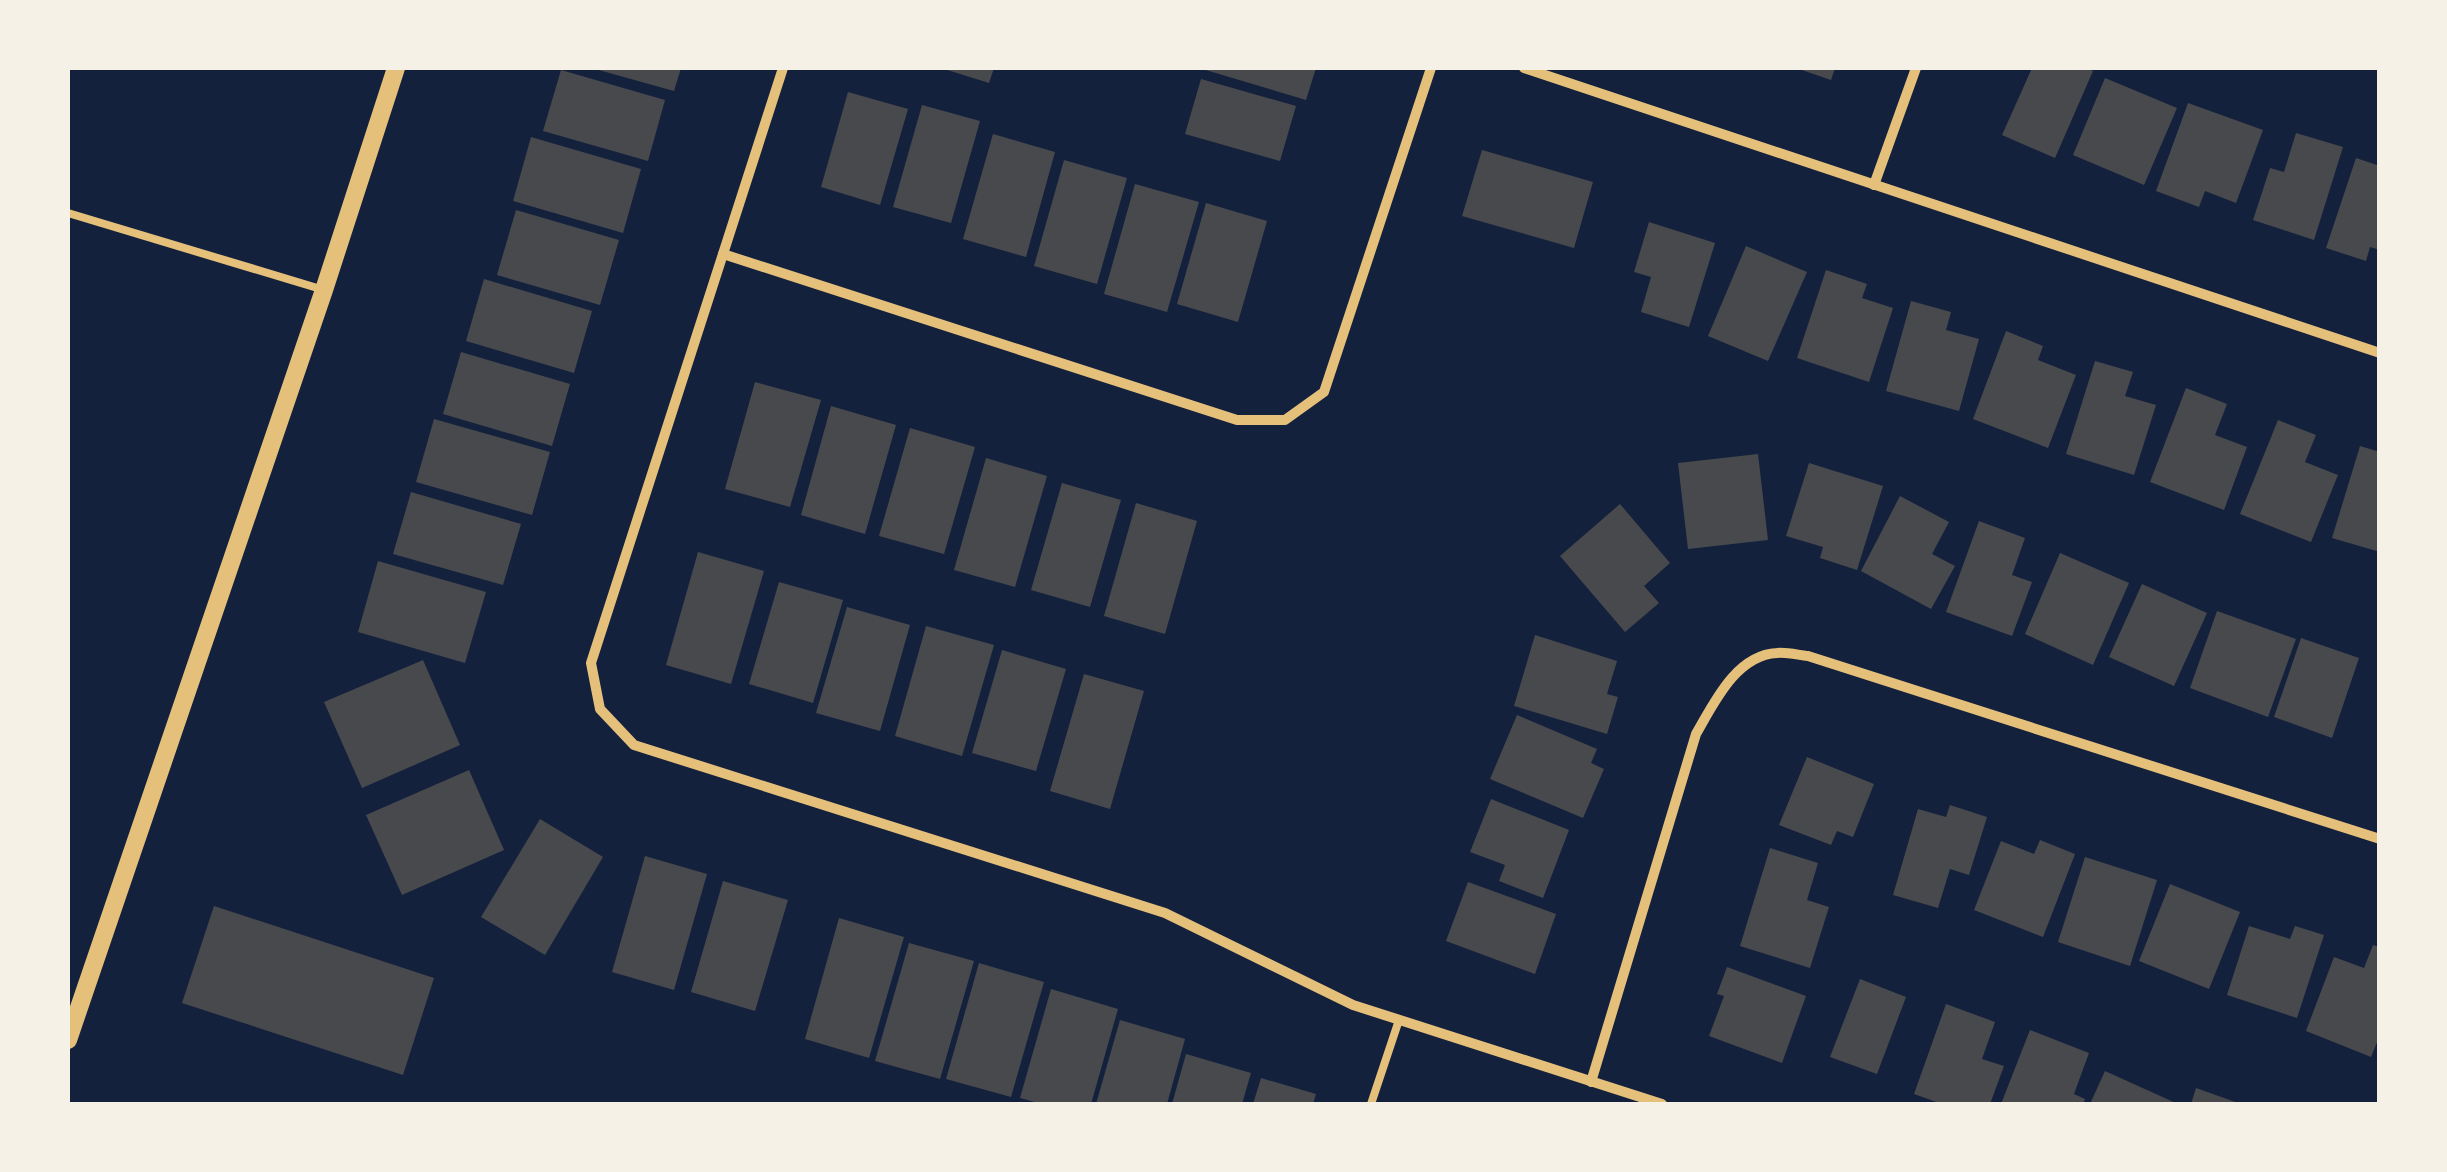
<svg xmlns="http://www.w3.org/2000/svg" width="2447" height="1172" font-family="'DejaVu Sans',sans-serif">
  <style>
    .building { fill: #48494c }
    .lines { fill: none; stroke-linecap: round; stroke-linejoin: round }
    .service { stroke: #e5c07b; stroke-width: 8 }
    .minor { stroke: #e5c07b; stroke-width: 10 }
    .tertiary { stroke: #e5c07b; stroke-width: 18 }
  </style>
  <rect width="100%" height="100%" fill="#14213d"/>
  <g class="building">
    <polygon points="941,68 994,68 989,83"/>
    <polygon points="1199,68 1316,68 1306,100"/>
    <polygon points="1796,68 1835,68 1831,80"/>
    <polygon points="2032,68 2085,68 2093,71 2055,158 2002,135"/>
    <polygon points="595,69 595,68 681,68 674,91"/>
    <polygon points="561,70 665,100 648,161 543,131"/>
    <polygon points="2105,78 2177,108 2144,185 2073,155"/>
    <polygon points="1201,79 1296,106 1280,161 1185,134"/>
    <polygon points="848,92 908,109 880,205 821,187"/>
    <polygon points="2188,103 2263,130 2236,203 2205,191 2199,207 2156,191"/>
    <polygon points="922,105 980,121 951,223 893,207"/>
    <polygon points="2296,133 2343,147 2314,240 2253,220 2270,168 2284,172"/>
    <polygon points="993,134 1055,152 1026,257 963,239"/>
    <polygon points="531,137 641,169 623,233 513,201"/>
    <polygon points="1482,150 1593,182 1574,248 1462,216"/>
    <polygon points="2356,158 2380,166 2380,250 2370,247 2366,261 2326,248"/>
    <polygon points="1064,160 1127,178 1097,284 1034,266"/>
    <polygon points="1135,184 1199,202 1167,312 1104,294"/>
    <polygon points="1206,203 1267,221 1238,322 1177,304"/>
    <polygon points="516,210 619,240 600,305 497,275"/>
    <polygon points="1649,222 1715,243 1689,327 1641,312 1651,277 1634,272"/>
    <polygon points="1746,246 1807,272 1768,361 1708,336"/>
    <polygon points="1826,270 1867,284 1862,298 1893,308 1869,382 1797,358"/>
    <polygon points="484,279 592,311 574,373 466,341"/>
    <polygon points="1911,301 1951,312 1946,330 1979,339 1959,411 1886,391"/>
    <polygon points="2006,331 2043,346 2038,360 2076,375 2048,448 1973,419"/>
    <polygon points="461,352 570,384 552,446 443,414"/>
    <polygon points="2095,361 2133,372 2125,396 2156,405 2134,475 2066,454"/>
    <polygon points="755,382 821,400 790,507 725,489"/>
    <polygon points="2186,388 2227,404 2215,435 2247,447 2224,510 2150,482"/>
    <polygon points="831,406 896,425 865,534 801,515"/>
    <polygon points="434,419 550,452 532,515 416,482"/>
    <polygon points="2278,420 2316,435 2305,462 2338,475 2311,542 2240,514"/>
    <polygon points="910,428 975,447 944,554 879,536"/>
    <polygon points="2360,446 2380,452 2380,552 2332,538"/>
    <polygon points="1758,454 1768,540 1688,549 1678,463"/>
    <polygon points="986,458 1047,476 1015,587 954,570"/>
    <polygon points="1809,463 1883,486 1857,570 1820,558 1823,547 1786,536"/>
    <polygon points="1062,483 1121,500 1090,607 1031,590"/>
    <polygon points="411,492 521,524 503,585 393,554"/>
    <polygon points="1900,496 1949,522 1932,554 1955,566 1931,609 1861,571"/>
    <polygon points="1136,503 1197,521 1165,634 1104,616"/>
    <polygon points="1620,504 1670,563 1644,586 1659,603 1625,632 1560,556"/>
    <polygon points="1979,521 2025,538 2012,575 2032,582 2012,636 1946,612"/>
    <polygon points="698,552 764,571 731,684 666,665"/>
    <polygon points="2060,553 2129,583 2093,665 2025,634"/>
    <polygon points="378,561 486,592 465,663 358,632"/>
    <polygon points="779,582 843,600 813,703 749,684"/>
    <polygon points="2142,584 2207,613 2174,686 2109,657"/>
    <polygon points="847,607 910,625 880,731 816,713"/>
    <polygon points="2217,611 2296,639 2268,717 2190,688"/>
    <polygon points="926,626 994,645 962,756 895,736"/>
    <polygon points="1535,635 1617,661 1607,694 1618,697 1607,734 1514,706"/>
    <polygon points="2301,638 2359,658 2332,738 2274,717"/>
    <polygon points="1002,650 1066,669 1036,771 972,753"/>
    <polygon points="423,660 460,745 362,788 324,702"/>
    <polygon points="1084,674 1144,691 1110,809 1050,791"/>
    <polygon points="1517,715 1597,749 1591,763 1604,769 1583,818 1490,779"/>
    <polygon points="1807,757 1874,784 1853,837 1837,831 1831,845 1779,825"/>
    <polygon points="469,770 504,850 402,895 366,815"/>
    <polygon points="1491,799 1569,830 1543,898 1499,881 1505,865 1470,852"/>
    <polygon points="1950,805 1987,817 1969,875 1950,869 1938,908 1893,895 1918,809 1946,817"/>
    <polygon points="540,819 603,857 545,955 481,917"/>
    <polygon points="2040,840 2075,854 2043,937 1974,910 2001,841 2034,854"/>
    <polygon points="1770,848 1818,863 1807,900 1829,907 1810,968 1740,946"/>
    <polygon points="645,856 707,874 674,990 612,972"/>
    <polygon points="2085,857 2157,880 2130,966 2058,942"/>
    <polygon points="723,881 788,900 755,1011 691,992"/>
    <polygon points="1468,882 1556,914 1535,974 1446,941"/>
    <polygon points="2170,884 2240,912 2209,989 2139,961"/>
    <polygon points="214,906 434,978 403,1075 182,1003"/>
    <polygon points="839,918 904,937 869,1058 805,1039"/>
    <polygon points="2249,926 2290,939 2295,926 2324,935 2297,1018 2227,995"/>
    <polygon points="909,943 974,961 940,1079 875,1061"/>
    <polygon points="2373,945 2380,947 2380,1035 2371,1057 2306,1031 2334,957 2364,968"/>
    <polygon points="979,963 1044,982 1011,1097 946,1079"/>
    <polygon points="1727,967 1806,996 1782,1063 1709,1036 1724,996 1717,994"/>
    <polygon points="1860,979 1906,997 1877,1074 1830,1057"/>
    <polygon points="1051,989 1118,1009 1091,1104 1042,1104 1020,1098"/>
    <polygon points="1946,1004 1995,1022 1982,1059 2004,1066 1990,1104 1942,1104 1914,1094"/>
    <polygon points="1120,1020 1185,1039 1167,1104 1096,1104"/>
    <polygon points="2030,1030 2089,1053 2074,1094 2085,1099 2083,1104 2001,1104"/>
    <polygon points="1186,1054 1251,1073 1242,1104 1172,1104"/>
    <polygon points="2105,1071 2178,1104 2090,1104"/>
    <polygon points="1261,1078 1316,1094 1313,1104 1253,1104"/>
    <polygon points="2196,1088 2241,1104 2191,1104"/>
  </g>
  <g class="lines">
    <g class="service">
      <polyline points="68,213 324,290"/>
      <polyline points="1371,1104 1399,1020"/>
    </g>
    <g class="minor">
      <polyline points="783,68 591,663 600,709 634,745 1165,913 1353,1005 1662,1104"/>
      <polyline points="1524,68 2380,353"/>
      <polyline points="1874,185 1916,68"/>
      <polyline points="723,254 1237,420 1285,420 1324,392 1431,68"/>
      <path d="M1591,1082L1696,734C1714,703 1736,655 1777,653C1787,652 1798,655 1808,656L2380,839"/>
    </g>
    <polyline class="tertiary" points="68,1040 324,290 396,68"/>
  </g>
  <rect width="2447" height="1172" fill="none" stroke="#f6f1e7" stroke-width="140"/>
</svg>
